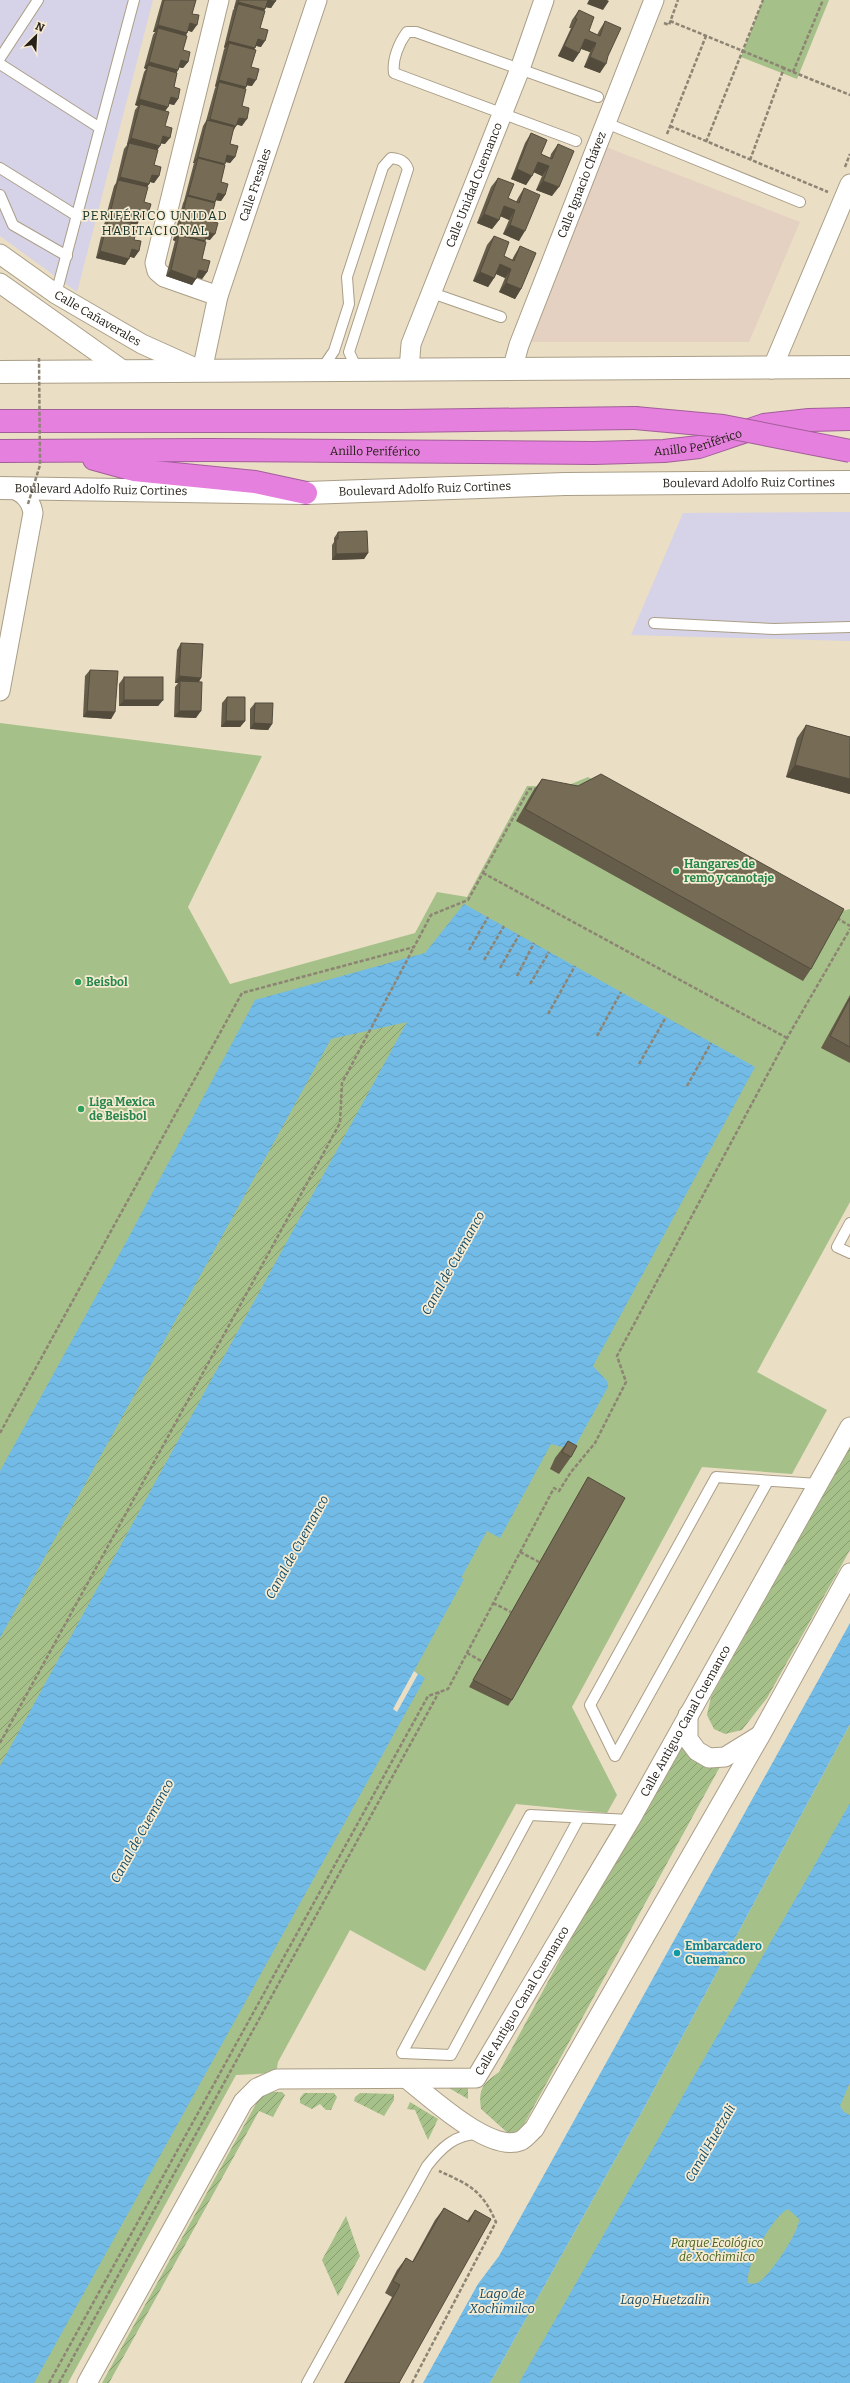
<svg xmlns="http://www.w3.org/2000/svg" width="850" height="2383" font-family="Bitter,serif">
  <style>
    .commercial { fill: #d6d2e7 }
    .education { fill: #e4d1c2 }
    .park { fill: #a5c089 }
    .garden { fill: url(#garden-furrows) }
    .water { fill: url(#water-waves); fill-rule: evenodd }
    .pier { fill: #eadec5 }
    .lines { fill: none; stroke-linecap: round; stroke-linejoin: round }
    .lane-casing { stroke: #aa9e87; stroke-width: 12 }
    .street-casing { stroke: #aa9e87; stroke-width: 21 }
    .secondary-casing { stroke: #aa9e87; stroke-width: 24 }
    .highway-casing { stroke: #a25e99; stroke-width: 24 }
    .path { stroke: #8d8473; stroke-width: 2.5; stroke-dasharray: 4 2; stroke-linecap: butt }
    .lane { stroke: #fff; stroke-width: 10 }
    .street { stroke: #fff; stroke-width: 19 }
    .secondary { stroke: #fff; stroke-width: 22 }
    .highway { stroke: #e580de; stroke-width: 22 }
    .highway-bridge-casing { stroke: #a25e99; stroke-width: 24; stroke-linecap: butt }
    .path-bridge { stroke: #8d8473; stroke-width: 2.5; stroke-dasharray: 4 2; stroke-linecap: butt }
    .highway-bridge { stroke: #e580de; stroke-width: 22 }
    .wall { fill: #655c49 }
    .shaded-wall { fill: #534b3c }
    .building { fill: #766b55; stroke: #534b3c }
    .leisure-dot { fill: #2e9e5b; stroke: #f7ebd2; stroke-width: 1.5 }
    .culture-dot { fill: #0f9aa8; stroke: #f7ebd2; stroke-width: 1.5 }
    .labels { text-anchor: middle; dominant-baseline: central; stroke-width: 3.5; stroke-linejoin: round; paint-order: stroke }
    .street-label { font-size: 12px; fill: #252018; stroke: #f7ebd2 }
    .leisure-label { font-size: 12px; font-weight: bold; fill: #27864d; stroke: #f7ebd2; text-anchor: start }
    .culture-label { font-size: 12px; font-weight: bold; fill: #0d838f; stroke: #f7ebd2; text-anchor: start }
    .park-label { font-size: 12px; font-style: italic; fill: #45621e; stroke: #f7ebd2 }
    .neighbourhood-label { font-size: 13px; letter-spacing: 1px; fill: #15352d; stroke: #f7ebd2 }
    .water-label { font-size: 13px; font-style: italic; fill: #104a68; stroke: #f7ebd2 }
  </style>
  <defs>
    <pattern id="garden-furrows" width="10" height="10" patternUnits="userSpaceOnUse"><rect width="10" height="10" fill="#a5c089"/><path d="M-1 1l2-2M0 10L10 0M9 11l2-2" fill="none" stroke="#869c6f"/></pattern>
    <pattern id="water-waves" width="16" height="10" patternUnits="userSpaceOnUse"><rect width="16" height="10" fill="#72bbe6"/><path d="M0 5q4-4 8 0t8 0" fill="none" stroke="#63a0c5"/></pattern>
  </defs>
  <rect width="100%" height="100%" fill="#eadec5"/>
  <g class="commercial">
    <polygon points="0,0 153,0 77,292 0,236"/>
    <polygon points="850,512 850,641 631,635 683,513"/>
  </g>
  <polygon class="education" points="606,147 800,222 749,342 531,342"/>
  <g class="park">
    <polygon points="763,0 829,0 797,79 741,57"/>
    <polygon points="0,723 262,756 188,907 230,984 415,933 437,892 467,897 527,786 564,787 588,777 839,912 850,909 850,1202 757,1372 827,1410 792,1474 702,1467 572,1707 617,1795 607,1813 516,1804 425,1971 350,1930 278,2062 276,2073 236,2075 68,2383 0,2383"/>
    <polygon points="850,1724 850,2383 490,2383 644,2108"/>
  </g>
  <g class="garden">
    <polygon points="407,1022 0,1766 0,1638 331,1039"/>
    <polygon points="850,1444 850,1550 767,1698 742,1730 725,1734 714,1729 707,1715 711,1697"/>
    <path d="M681,1736L722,1763L522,2128L510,2135L481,2109C478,2088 483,2084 499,2072Z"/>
    <polygon points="471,2081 468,2089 468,2099 442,2084"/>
    <polygon points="269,2092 282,2092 285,2095 273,2117 259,2111 109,2383 102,2383 258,2100"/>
    <polygon points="304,2093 334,2093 337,2097 331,2110 326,2110 320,2104 312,2109 300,2103 300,2098"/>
    <polygon points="360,2093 394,2094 394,2100 384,2116 354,2101 355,2097"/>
    <polygon points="410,2102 438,2119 428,2140 415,2110 407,2109"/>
    <polygon points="346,2216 360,2256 338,2296 322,2260"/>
  </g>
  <g class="water">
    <polygon points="464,904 755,1067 593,1366 607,1381 608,1387 573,1450 551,1444 500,1538 487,1531 461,1578 464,1579 414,1671 425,1678 34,2383 0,2383 0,1766 407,1022 331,1039 0,1638 0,1471 131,1233 255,1000 425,953"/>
    <polygon points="850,1623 850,1724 644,2108 490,2383 423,2383 478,2284 499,2256"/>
    <path d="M850,1803V2082L840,2106L844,2112L850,2115V2383H519ZM788,2209L799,2219C800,2231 769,2278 757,2283C754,2284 751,2284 748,2283C745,2266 772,2217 788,2209Z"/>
  </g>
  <polygon class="pier" points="414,1671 418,1674 397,1712 393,1709"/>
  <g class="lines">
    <defs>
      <g id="lane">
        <polyline points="0,58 38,0"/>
        <polyline points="0,64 100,128"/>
        <polyline points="606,123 800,202"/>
        <path d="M576,141L394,73C392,59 399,43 407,32H416L598,97"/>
        <polyline points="0,168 77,216"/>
        <polyline points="0,195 13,225 67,256"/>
        <polyline points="432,293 501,317"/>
        <polyline points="56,294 134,0"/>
        <path d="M321,370L334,351L349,304L347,277L383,167L391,158C400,159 405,161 408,169L349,352L358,371"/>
        <polyline points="654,623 774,629 850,627"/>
        <polyline points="850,1223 837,1247 850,1253"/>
        <polyline points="768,1481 615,1756 590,1705 716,1477 818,1484"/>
        <polyline points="579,1818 451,2055 402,2053 530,1815 630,1820"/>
        <path d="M307,2383L427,2166C441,2148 455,2134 479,2134"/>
      </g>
      <g id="street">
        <path id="s1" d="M0,254L56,294L142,344L202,371L218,296L317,0"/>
        <polyline points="0,283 124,371"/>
        <polyline points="218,296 164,277 157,271 155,263 219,0"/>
        <polyline points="772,369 850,184"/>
        <path id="s2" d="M409,370L411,344L520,69L544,0"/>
        <path id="s3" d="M512,370L519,345L654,0"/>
        <path d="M0,691L33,513C31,500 24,493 11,488"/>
        <polyline points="688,1715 688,1739 697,1751 709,1758 725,1757 759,1736"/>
        <path d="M407,2079C430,2097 490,2153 520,2141C525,2139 530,2132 534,2129L760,1736L850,1573"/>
        <path id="s4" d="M87,2383L243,2102L257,2088L277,2079L476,2078L630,1820L850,1427"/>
      </g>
      <g id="secondary">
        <polyline points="0,372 850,367"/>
        <path id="s5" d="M0,488L306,493L565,484L850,482"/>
      </g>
      <g id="highway">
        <polyline points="0,421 402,421 635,418"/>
        <path id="s6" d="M0,451L208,450L594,453L664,451L699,447L764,425L809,420L850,419"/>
        <polyline points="94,459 134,470 255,482 306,493"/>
      </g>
    </defs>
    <use href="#lane" class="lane-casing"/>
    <use href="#street" class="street-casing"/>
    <use href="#secondary" class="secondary-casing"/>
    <use href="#highway" class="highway-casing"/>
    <g class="path">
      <polyline points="670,21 784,68"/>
      <polyline points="664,23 669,25 678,0"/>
      <polyline points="793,72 850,95"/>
      <polyline points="670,126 828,192"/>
      <polyline points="667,134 706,36"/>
      <polyline points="706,142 763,0"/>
      <polyline points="750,160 784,68 793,72 823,0"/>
      <polyline points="845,167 850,154"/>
      <polyline points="483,873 787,1038"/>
      <polyline points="837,918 850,926"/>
      <polyline points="469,950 488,917"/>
      <polyline points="484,960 504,926"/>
      <polyline points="500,968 519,935"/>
      <polyline points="517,976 534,943"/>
      <polyline points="530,984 549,952"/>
      <polyline points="548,1014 575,966"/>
      <polyline points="597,1036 621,992"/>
      <polyline points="639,1064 666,1017"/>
      <polyline points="687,1086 711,1043"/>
      <polyline points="0,1433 242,993 414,947 431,915 468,900 529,789 537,789"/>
      <polyline points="520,1552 539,1562"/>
      <polyline points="493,1603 511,1612"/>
      <polyline points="467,1653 483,1662"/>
      <polyline points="0,1743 340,1123 342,1083 414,947"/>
      <polyline points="49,2383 428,1696 448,1689 554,1488 559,1491 571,1472 595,1443 626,1382 617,1356 787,1038 850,929"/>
      <polyline points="59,2383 439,1692"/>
      <path d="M412,2383L496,2222C482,2190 470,2185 439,2171"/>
    </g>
    <use href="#lane" class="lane"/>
    <use href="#street" class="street"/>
    <use href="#secondary" class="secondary"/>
    <use href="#highway" class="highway"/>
    <defs>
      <polyline id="highway-bridge" points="635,418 723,426 850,451"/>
    </defs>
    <use href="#highway-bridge" class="highway-bridge-casing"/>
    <polyline class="path-bridge" points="28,504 40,465 39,358"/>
    <use href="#highway-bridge" class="highway-bridge"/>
  </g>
  <g class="wall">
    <polygon points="162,0 196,0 192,14 192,32 188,30 186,36 183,50 188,62 183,68 179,67 178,70 177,72 174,87 178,99 174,105 169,104 165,111 165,144 161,143 160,146 157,150 154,165 159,176 154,183 150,182 149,184 147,187 144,202 144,220 140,219 137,225 134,240 139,251 134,258 130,256 125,265 96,258 104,224 106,220 105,220 114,186 116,183 124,149 127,145 127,144 135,110 138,106 135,105 144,72 146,69 144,68 153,35 155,32 153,32"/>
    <polygon points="236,0 276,0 275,2 271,8 266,7 264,11 260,28 261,47 256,46 254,49 251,67 252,86 247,85 245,89 242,106 242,126 237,124 233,130 230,144 235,157 230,163 225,162 224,165 221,182 225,195 221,201 216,200 210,221 210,240 205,239 204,242 202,259 207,272 202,279 197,277 192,285 166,276 175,241 173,240 183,203 184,201 194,163 193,163 203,126 206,121 215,88 216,87 215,86 224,49 225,48 224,47 233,10 234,9 234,8"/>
    <polygon points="579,10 589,31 597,35 599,31 605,21 600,73 584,67 590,52 581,49 579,53 573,62 558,56 571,28 569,28 572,20"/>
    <polygon points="531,133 541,154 550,158 551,154 558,144 552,196 536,190 542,176 534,172 526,185 511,179 525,143"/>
    <polygon points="498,178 508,198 516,202 518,198 524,188 519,241 503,234 509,220 500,216 499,220 492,229 477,223 491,187"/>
    <polygon points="494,236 504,256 512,260 514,256 520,246 521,289 515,299 499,292 505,278 496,274 494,278 488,287 473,281 487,245"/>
    <polygon points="338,532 368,553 364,559 332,560 332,545 334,542 334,538"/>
    <polygon points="181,643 201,678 199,682 196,718 174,717 175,687 178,683 175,683 177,650"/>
    <polygon points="90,670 115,712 111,719 83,717 85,676"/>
    <polygon points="124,677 163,700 158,706 119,706 119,684"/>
    <polygon points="227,697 245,721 240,727 221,727 222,703"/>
    <polygon points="255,703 272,724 268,730 250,729 250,709"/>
    <polygon points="806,725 850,737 850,794 786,777 797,738"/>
    <polygon points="542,779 811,969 803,981 516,821 533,791"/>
    <polygon points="850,995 850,1063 821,1048"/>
    <polygon points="568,1441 571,1457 559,1474 550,1469 555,1458"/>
    <polygon points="588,1477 512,1700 508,1706 469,1687 584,1484"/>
    <polygon points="444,2208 467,2221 475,2210 399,2383 344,2383 392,2297 385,2293 397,2270 406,2258 412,2262 435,2220"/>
  </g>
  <g class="shaded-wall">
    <polygon points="268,0 275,2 271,8 263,7"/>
    <polygon points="589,0 607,0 609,1 603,10 587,4"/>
    <polygon points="238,2 265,9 261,16 238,4 234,9 234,8"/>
    <polygon points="190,23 197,25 192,32 185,30"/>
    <polygon points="158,25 187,33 183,39 158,28 155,32 153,32"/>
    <polygon points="258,39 265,41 261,47 253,45"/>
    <polygon points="585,39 596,43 590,52 579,48"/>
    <polygon points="228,41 255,48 251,54 229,43 225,48 224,47"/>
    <polygon points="564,46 579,53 573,62 558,56"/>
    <polygon points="590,57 606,64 600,73 584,67"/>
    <polygon points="181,60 188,62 183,68 176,67"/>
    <polygon points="149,62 178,70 174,76 148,65 146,69 144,68"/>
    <polygon points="248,78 256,80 252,86 244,85"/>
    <polygon points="219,80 246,87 242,93 219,82 216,87 215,86"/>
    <polygon points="171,97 178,99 174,105 167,103"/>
    <polygon points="139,99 168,107 164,113 140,104 138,106 135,105"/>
    <polygon points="239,118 247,119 242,126 234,124"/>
    <polygon points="210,119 236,126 232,133 206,124"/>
    <polygon points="163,136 170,138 165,144 158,143"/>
    <polygon points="131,138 160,146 156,152 129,143 127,145 127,144"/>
    <polygon points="227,155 235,157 230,163 223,161"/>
    <polygon points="198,157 225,164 220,170 198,158 194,163 193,163"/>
    <polygon points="538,162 549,166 542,176 531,171"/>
    <polygon points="517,169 532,176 526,185 511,179"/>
    <polygon points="152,175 159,176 154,183 147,181"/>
    <polygon points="120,177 149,184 145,190 118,180 116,183"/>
    <polygon points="543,181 559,187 552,196 536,190"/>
    <polygon points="218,193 225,195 221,201 213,200"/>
    <polygon points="188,195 215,202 211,209 187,197"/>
    <polygon points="504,206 515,210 509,220 498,215"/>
    <polygon points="142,212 148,214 144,220 137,218"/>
    <polygon points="110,214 139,221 135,228 109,217 106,220 105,220"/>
    <polygon points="484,214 499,220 492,229 477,223"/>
    <polygon points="510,225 525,231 519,241 503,234"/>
    <polygon points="207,232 215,234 210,240 203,238"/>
    <polygon points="178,234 205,241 201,247 179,235 175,241 173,240"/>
    <polygon points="132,249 139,251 134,258 127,256"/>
    <polygon points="100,251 129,259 125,265 96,258"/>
    <polygon points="500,264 511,269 505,278 494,273"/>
    <polygon points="171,270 196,279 192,285 166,276"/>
    <polygon points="199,270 207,272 202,279 195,277"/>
    <polygon points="480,272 494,278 488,287 473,281"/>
    <polygon points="506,283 521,289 515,299 499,292"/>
    <polygon points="368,553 364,559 332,560 336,554"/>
    <polygon points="179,676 201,678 197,684 180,681 178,683 175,683"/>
    <polygon points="124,700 163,700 158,706 119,706"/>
    <polygon points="87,711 115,712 111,719 83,717"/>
    <polygon points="179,711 201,711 196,718 174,717"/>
    <polygon points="226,721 245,721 240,727 221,727"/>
    <polygon points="254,723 272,724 268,730 250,729"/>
    <polygon points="795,765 850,779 850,794 786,777"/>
  </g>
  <g class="building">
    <polygon points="164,0 196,0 192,14 199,15 197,25 190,23 187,33 158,25"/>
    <polygon points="239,0 276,0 275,2 268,0 265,9 238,2"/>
    <polygon points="238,4 265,11 260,28 268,30 265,41 258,39 255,48 228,41"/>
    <polygon points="579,10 594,17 589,31 600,36 605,21 621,28 608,56 606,64 590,57 596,43 585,39 579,53 564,46 577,19 575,18"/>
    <polygon points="158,28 187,36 183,50 190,52 188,62 181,60 178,70 149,62"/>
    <polygon points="229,43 256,50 251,67 259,69 256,80 248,78 246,87 219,80"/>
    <polygon points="148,65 177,73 174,87 180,89 178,99 171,97 168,107 139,99"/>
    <polygon points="219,82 246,89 242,106 249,108 247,119 239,118 236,126 210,119"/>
    <polygon points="140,104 169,112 165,126 172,128 170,138 163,136 160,146 131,138"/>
    <polygon points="207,120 234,127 230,144 238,146 235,157 227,155 225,164 198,157"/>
    <polygon points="531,133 547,140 541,154 552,159 558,144 574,151 559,187 543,181 549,166 538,162 532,176 517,169"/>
    <polygon points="129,143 158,150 154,165 161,167 159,176 152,175 149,184 120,177"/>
    <polygon points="198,158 225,165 221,182 228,184 225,195 218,193 215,202 188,195"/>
    <polygon points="498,178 514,184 508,198 519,203 524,188 540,195 525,231 510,225 515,210 504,206 499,220 484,214"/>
    <polygon points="118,180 148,187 144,202 151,204 148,214 142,212 139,221 110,214"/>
    <polygon points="187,196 215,203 210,221 218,223 215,234 207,232 205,241 178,234"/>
    <polygon points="109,217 138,225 134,240 141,241 139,251 132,249 129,259 100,251"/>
    <polygon points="179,235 206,242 202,259 210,261 207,272 199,270 196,279 171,270"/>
    <polygon points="494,236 509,242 504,256 514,261 520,246 536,253 521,289 506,283 511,269 500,264 494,278 480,272"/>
    <polygon points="367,531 368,553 336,554 336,539 338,539 338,532"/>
    <polygon points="181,643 203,644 201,678 179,676"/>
    <polygon points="90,670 118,671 115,712 87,711"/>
    <rect x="124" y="677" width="39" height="23"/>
    <polygon points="180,681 202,682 201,711 179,711"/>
    <polygon points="227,697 245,697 245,721 226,721"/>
    <polygon points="255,703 273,703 272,724 254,723"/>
    <polygon points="806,725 850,737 850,779 795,765"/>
    <polygon points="601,774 844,909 811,969 525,809 542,779 578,786"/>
    <polygon points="850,998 850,1047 830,1036"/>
    <polygon points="568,1441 577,1446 571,1457 562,1452"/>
    <polygon points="588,1477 625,1498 512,1700 473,1680"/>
    <polygon points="444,2208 469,2222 475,2210 491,2219 399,2383 345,2383 400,2285 393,2281 406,2258 413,2262"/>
  </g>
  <g class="leisure-dot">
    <circle cx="676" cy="871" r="4"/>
    <circle cx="78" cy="982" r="4"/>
    <circle cx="81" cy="1109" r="4"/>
  </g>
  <circle class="culture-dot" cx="677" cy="1953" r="4"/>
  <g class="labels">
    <g class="street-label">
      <text stroke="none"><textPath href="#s1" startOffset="428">Calle Fresales</textPath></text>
      <text stroke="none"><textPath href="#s2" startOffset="197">Calle Unidad Cuemanco</textPath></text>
      <text stroke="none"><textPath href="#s3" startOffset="198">Calle Ignacio Chávez</textPath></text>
      <text stroke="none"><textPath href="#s1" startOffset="117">Calle Cañaverales</textPath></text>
      <text stroke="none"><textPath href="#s6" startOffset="699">Anillo Periférico</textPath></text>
      <text stroke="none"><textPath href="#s6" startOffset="375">Anillo Periférico</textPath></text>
      <text stroke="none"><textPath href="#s5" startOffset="749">Boulevard Adolfo Ruiz Cortines</textPath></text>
      <text stroke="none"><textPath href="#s5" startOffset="101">Boulevard Adolfo Ruiz Cortines</textPath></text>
      <text stroke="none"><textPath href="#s5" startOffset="425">Boulevard Adolfo Ruiz Cortines</textPath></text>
      <text stroke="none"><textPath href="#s4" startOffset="976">Calle Antiguo Canal Cuemanco</textPath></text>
      <text stroke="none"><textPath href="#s4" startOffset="652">Calle Antiguo Canal Cuemanco</textPath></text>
    </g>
    <g class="leisure-label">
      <text x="684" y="864">Hangares de<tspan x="684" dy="14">remo y canotaje</tspan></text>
      <text x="86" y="982">Beisbol</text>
      <text x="89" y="1102">Liga Mexica<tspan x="89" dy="14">de Beisbol</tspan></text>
    </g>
    <g class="culture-label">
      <text x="685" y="1946">Embarcadero<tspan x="685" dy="14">Cuemanco</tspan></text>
    </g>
    <g class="park-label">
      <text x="717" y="2243">Parque Ecológico<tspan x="717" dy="14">de Xochimilco</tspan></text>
    </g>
    <g class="neighbourhood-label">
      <text x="155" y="215">PERIFÉRICO UNIDAD<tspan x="155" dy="15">HABITACIONAL</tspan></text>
    </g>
    <g class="water-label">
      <text transform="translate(453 1263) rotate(-61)">Canal de Cuemanco</text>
      <text transform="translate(297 1547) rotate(-61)">Canal de Cuemanco</text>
      <text transform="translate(142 1831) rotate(-61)">Canal de Cuemanco</text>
      <text transform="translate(710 2143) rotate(-60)">Canal Huetzali</text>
      <text x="502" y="2293">Lago de<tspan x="502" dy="15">Xochimilco</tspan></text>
      <text x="665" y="2299">Lago Huetzalin</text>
    </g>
  </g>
  <g transform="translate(36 36) rotate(24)" stroke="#f7ebd2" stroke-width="3" paint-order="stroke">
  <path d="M0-3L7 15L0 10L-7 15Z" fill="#252018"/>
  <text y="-6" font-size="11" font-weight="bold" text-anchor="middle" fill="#252018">N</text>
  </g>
</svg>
